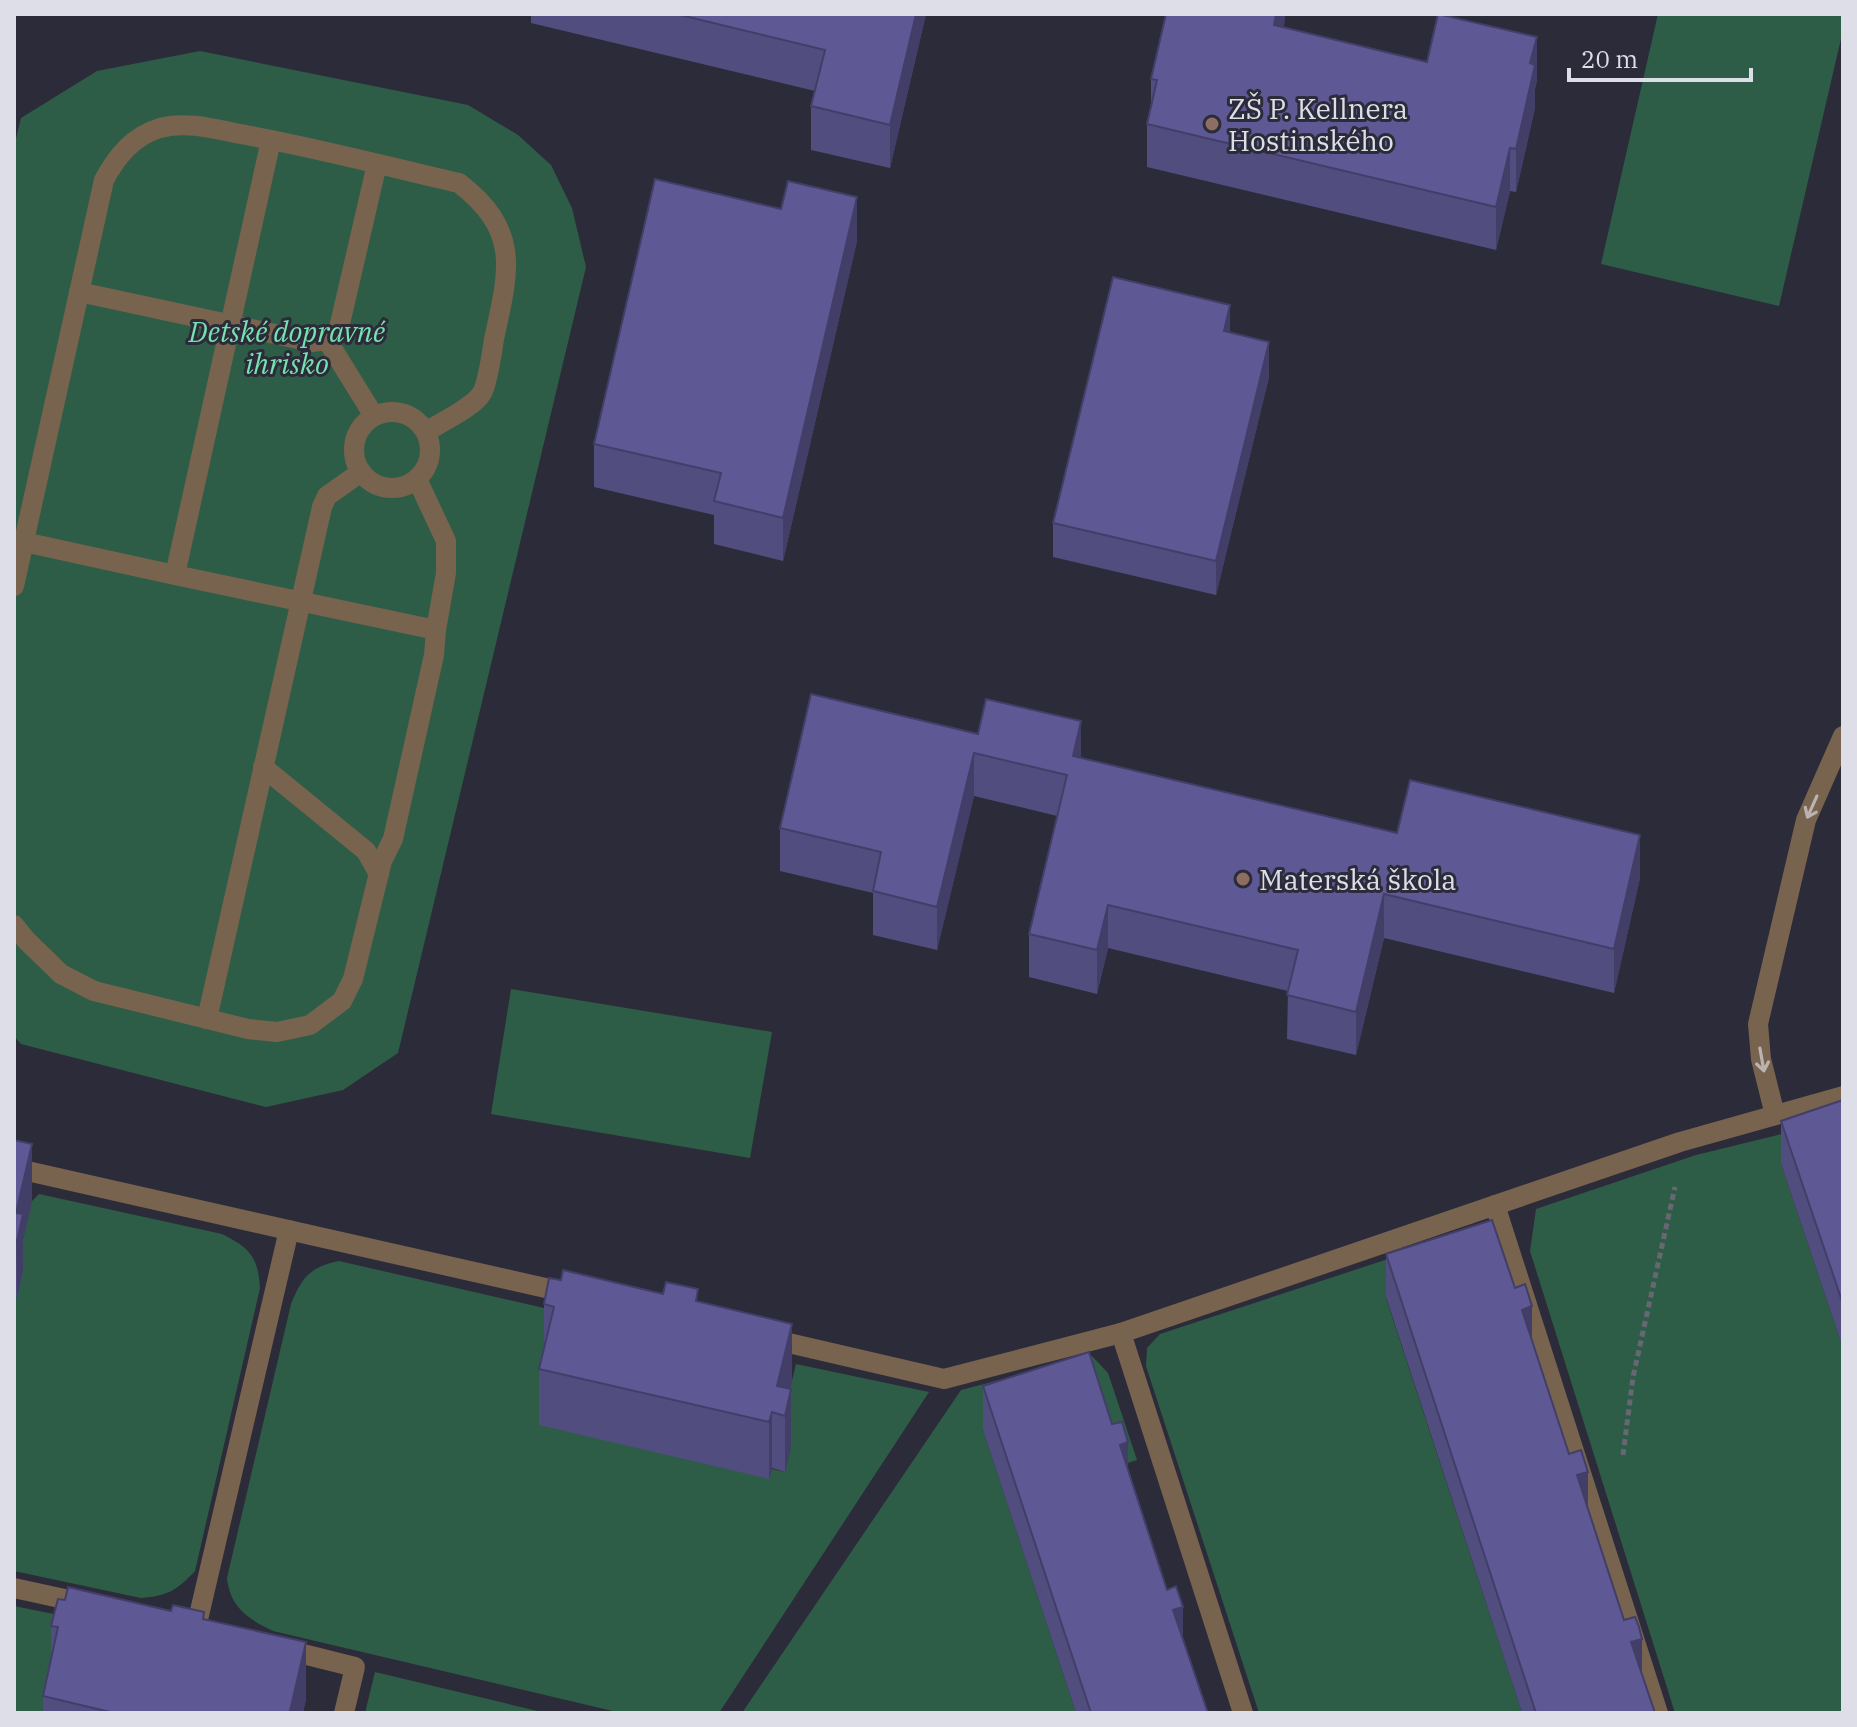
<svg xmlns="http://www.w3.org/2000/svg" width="1857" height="1727" font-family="'IBM Plex Serif',serif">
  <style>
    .green { fill: #2e5d47 }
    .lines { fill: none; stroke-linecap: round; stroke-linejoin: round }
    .path { stroke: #676774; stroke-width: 5; stroke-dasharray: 6 4; stroke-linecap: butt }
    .lane { stroke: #78634e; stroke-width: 20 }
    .wall { fill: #514d7f }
    .shaded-wall { fill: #423e68 }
    .building { fill: #5e5994; stroke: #423e68; stroke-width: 2 }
    .oneway { stroke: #bab3b2 }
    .education-dot { fill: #8d6e63; stroke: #2c2b3a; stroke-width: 3 }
    .labels { text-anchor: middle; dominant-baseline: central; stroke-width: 6; stroke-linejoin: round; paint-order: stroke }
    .poi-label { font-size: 28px; fill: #dedee8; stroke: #2c2b3a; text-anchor: start }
    .park-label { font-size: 28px; font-style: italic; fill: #77e1b0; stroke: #2c2b3a }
  </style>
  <rect width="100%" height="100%" fill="#2c2b3a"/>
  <g class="green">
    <polygon points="1658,14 1843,14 1843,30 1779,306 1601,264"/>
    <polygon points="200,51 468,105 518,135 551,165 572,208 586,267 398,1053 343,1090 266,1107 21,1044 14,1036 14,147 21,118 97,71"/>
    <polygon points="511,989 772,1032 750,1158 491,1114"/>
    <polygon points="1843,1119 1781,1164 1843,1348 1843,1713 1675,1713 1530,1251 1536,1209 1696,1155"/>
    <path d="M39,1194L222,1234C250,1248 258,1257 260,1288L195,1571C177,1590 168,1596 141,1598L14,1571V1297H17L16,1269L32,1201Z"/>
    <polygon points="1455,1237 1386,1298 1522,1713 1259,1713 1146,1366 1147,1348 1160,1334"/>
    <path d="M339,1261L566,1313L769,1478L772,1469L785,1472L791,1446L777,1443L796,1364L929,1392L719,1713H621L273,1631C248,1619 230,1607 227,1578L291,1304C302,1277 310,1267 339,1261Z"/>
    <polygon points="1092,1356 1108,1373 1137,1460 1112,1468 983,1430 1076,1713 742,1713 961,1390"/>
    <polygon points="14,1606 78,1619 52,1713 14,1713"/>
    <polygon points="375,1672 546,1713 365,1713"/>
  </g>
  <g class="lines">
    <polyline class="path" points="1623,1455 1633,1377 1675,1187"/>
    <g class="lane">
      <polyline points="79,292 312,342 327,340 339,328 377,164"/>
      <polyline points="327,340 374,416"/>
      <circle cx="392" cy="450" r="38"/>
      <polyline points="24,542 175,575 271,140"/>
      <polyline points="175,575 436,630"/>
      <path d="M14,586L104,180C117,156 133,136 160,128C190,120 221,131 251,136C321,149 390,167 459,183C521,231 509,270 494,339C492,352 488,382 482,393C473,408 441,422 426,432"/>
      <polyline points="263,767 366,851 379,874"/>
      <polyline points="14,925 26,940 61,974 94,991 248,1029 277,1032 310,1025 342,1001 353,979 382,861 393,839 434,655 436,630 446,573 446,541 417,479"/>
      <polyline points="207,1019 322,507 327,496 361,472"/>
      <polyline points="1775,1115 1761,1059 1758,1024 1806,820 1843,736"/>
      <polyline points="14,1168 572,1294"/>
      <polyline points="1495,1205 1658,1713"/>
      <polyline points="1121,1333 1243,1713"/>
      <polyline points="767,1338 944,1379 1121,1333 1680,1142 1843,1096"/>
      <polyline points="14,1588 92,1605"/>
      <polyline points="196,1628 289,1230"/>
      <polyline points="279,1648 355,1667 344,1713"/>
    </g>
  </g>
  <g class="wall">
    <polygon points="531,14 926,14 890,168 811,150 811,106 815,91 531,23"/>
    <polygon points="1285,14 1283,28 1427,62 1537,80 1535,89 1535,108 1516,192 1510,191 1496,250 1147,167 1147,124 1151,106 1151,79"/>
    <polygon points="857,241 783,561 714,544 714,515 594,487 594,444"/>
    <polygon points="1230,333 1269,377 1216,595 1053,557 1053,523"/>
    <polygon points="978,734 1397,833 1640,878 1614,993 1384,938 1356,1055 1287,1039 1288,991 1108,948 1097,994 1029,977 1029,934 1057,816 974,796 937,950 873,935 873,893 780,871 780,828"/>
    <polygon points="1843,1100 1843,1348 1781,1164 1781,1121"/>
    <polygon points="14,1140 32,1201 23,1239 23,1271 17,1297 14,1297"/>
    <polygon points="1386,1254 1532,1342 1655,1713 1522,1713 1386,1297"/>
    <polygon points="698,1301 792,1380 790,1389 791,1445 785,1472 772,1468 769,1479 539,1425 539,1369 544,1350 544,1304"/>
    <polygon points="983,1386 1112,1424 1208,1713 1076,1713 983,1430"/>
    <polygon points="65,1600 204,1619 306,1699 303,1713 43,1713 43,1696 51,1659 51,1626"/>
  </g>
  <g class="shaded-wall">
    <polygon points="916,14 926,14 890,168 890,125"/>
    <polygon points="1276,14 1285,14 1285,21 1274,69 1274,25"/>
    <polygon points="1537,37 1537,80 1535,89 1535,108 1516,192 1516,149 1530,63"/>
    <polygon points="1510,148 1510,191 1496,250 1496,207"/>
    <polygon points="857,197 857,241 783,561 783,518"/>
    <polygon points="1230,305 1230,339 1224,331"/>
    <polygon points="1269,342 1269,377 1216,595 1216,561"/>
    <polygon points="1081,721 1081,765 1073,756"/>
    <polygon points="974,753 974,796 937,950 937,907"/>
    <polygon points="1640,835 1640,878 1614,993 1614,949"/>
    <polygon points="1384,894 1384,938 1356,1055 1356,1012"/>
    <polygon points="1108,905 1108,948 1097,994 1097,950"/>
    <polygon points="32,1144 32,1201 23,1239 23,1271 17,1297 16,1213"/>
    <polygon points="1532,1306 1532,1349 1522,1310"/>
    <polygon points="792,1324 792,1380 784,1415 777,1386"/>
    <polygon points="791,1389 791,1445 785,1472 785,1416"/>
    <polygon points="772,1412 772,1468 769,1479 769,1422"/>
    <polygon points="1128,1442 1128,1486 1120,1445"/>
    <polygon points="1588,1472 1588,1515 1577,1475"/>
    <polygon points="1183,1607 1183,1650 1173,1610"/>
    <polygon points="1642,1639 1642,1682 1631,1642"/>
    <polygon points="306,1642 306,1699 303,1713 290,1713"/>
  </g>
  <g class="building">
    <polygon points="676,14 916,14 890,125 811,106 825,50"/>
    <polygon points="1166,14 1276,14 1274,25 1427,62 1438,14 1537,37 1530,63 1535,65 1516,149 1510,148 1496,207 1147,124 1157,80 1151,79"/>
    <polygon points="655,179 781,209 788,181 857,197 783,518 714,501 721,473 594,444"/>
    <polygon points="1113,277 1230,305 1224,331 1269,342 1216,561 1053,523"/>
    <polygon points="811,694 978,734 986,699 1081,721 1073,756 1397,833 1410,780 1640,835 1614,949 1384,894 1356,1012 1287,995 1298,950 1108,905 1097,950 1029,934 1067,775 974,753 937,907 873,891 881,852 780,828"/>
    <polygon points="1843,1100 1843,1304 1781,1121"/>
    <polygon points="14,1140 32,1144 16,1213 23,1214 17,1241 14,1240"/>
    <polygon points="1492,1220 1515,1288 1525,1284 1532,1306 1522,1310 1569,1454 1581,1450 1588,1472 1577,1475 1624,1620 1635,1617 1639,1627 1642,1639 1631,1642 1655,1713 1536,1713 1386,1254"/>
    <polygon points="563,1270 663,1294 666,1282 698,1289 696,1301 792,1324 777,1386 791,1389 785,1416 772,1412 769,1422 539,1369 554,1307 544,1304 549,1278 561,1280"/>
    <polygon points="1089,1352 1112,1424 1122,1422 1128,1442 1120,1445 1167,1590 1176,1586 1183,1607 1173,1610 1208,1713 1091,1713 983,1386"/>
    <polygon points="68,1587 171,1611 173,1605 204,1612 203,1619 306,1642 290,1711 297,1713 114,1713 43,1696 58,1627 51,1626 58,1599 65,1600"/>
  </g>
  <defs><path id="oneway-shaft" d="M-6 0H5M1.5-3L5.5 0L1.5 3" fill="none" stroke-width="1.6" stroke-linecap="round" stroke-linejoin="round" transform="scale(2)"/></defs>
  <g class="oneway">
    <use href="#oneway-shaft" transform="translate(1812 807) rotate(114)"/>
    <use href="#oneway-shaft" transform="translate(1762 1060) rotate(80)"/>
  </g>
  <g class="education-dot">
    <circle cx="1212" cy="124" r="8"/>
    <circle cx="1243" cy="879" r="8"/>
  </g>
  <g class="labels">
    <g class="poi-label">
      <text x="1228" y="108">ZŠ P. Kellnera<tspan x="1228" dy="32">Hostinského</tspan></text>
      <text x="1259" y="879">Materská škola</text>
    </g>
    <g class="park-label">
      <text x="287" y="331">Detské dopravné<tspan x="287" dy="32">ihrisko</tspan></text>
    </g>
  </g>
  <rect width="1857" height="1727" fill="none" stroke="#dedee8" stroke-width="32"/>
  <path d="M1569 68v12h182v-12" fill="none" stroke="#dedee8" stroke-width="4"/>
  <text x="1581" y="68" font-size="24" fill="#dedee8" stroke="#2c2b3a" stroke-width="6" paint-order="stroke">20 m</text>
</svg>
